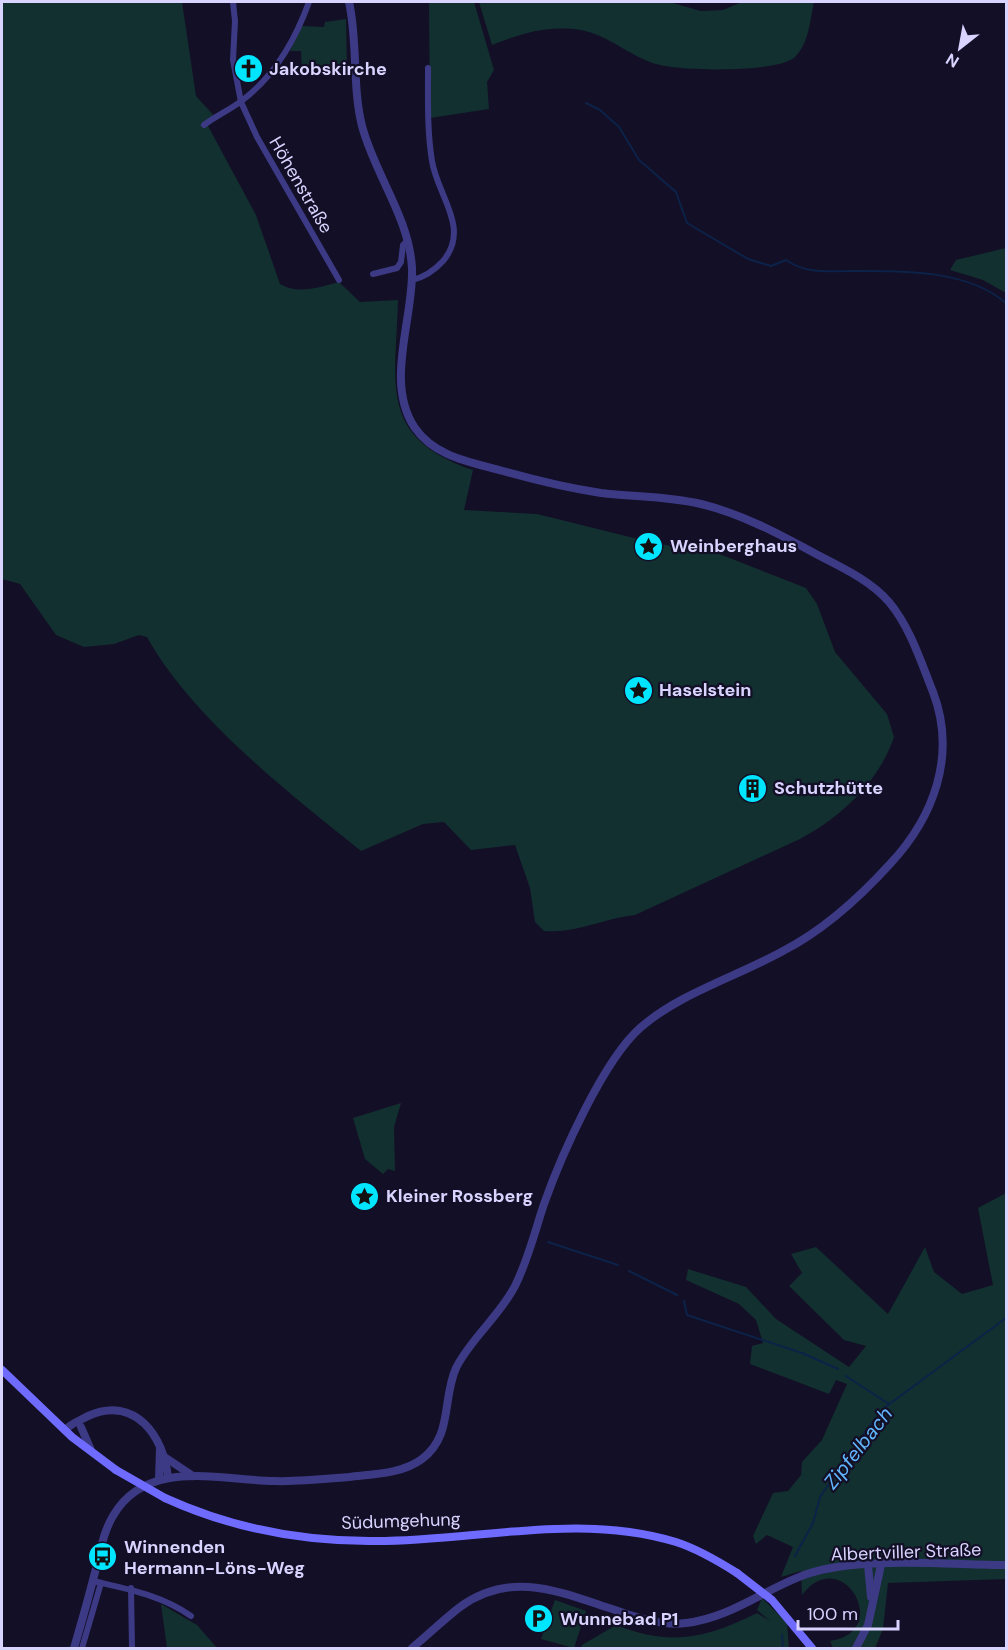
<svg xmlns="http://www.w3.org/2000/svg" width="1008" height="1650" font-family="'DM Sans',sans-serif">
  <style>
    .green { fill: #12302f }
    .lines { fill: none; stroke-linecap: round; stroke-linejoin: round }
    .stream { stroke: #0c2248; stroke-width: 2 }
    .minor { stroke: #3d3a85; stroke-width: 6 }
    .tertiary { stroke: #3d3a85; stroke-width: 8 }
    .secondary { stroke: #6f6bff; stroke-width: 8 }
    .secondary-bridge { stroke: #6f6bff; stroke-width: 8 }
    .labels { text-anchor: middle; dominant-baseline: central; stroke-width: 4.5; stroke-linejoin: round; paint-order: stroke }
    .poi-label { font-size: 18px; font-weight: bold; fill: #d9d4ff; stroke: #130f26; text-anchor: start }
    .street-label { font-size: 18px; fill: #d9d4ff; stroke: #130f26 }
    .water-label { font-size: 20px; font-style: italic; fill: #62b6ff; stroke: #130f26 }
  </style>
  <rect width="100%" height="100%" fill="#130f26"/>
  <g class="green">
    <path d="M2,2H182L196,96L216,118L208,126L256,215L280,284C298,295 320,287 339,282L360,302L398,300C396,384 377,437 473,470L464,510L537,514L654,543L717,553L806,588L817,604L835,652L887,714L894,737C879,782 841,817 800,839L635,915C604,918 575,934 544,931L535,922L530,888L515,845L471,850L444,822L423,824L361,851C290,794 191,717 147,637L139,635L114,644L84,647L56,635L20,584L2,579Z"/>
    <polygon points="429,2 474,2 494,70 487,82 489,109 430,118"/>
    <path d="M479,2H669L701,11L723,10L742,2H814C810,20 809,43 795,57C778,73 684,71 660,65C633,59 609,35 581,30C548,25 522,33 492,45Z"/>
    <polygon points="346,19 347,73 302,73 301,51 290,51 302,26 324,27 325,22"/>
    <polygon points="1006,248 1006,293 983,280 950,270 956,260"/>
    <polygon points="401,1103 394,1127 395,1171 388,1169 383,1174 365,1159 353,1118"/>
    <path d="M1006,1193V1579L888,1583L883,1629L875,1648H833L830,1641C894,1632 842,1542 802,1595L801,1571L781,1577L793,1547L767,1535L756,1544L753,1536L773,1493L788,1491L801,1475L802,1462L822,1440L847,1384L836,1380L829,1394L750,1364L752,1346L763,1343L756,1320L739,1304L686,1280L688,1269L746,1287L776,1319L849,1367L866,1346L844,1340L789,1286L802,1273L791,1254L816,1247L888,1314L925,1247L934,1272L962,1294L993,1285L978,1208Z"/>
    <path d="M762,1598L787,1623L789,1648H581L582,1645L616,1625C672,1647 706,1638 757,1613L770,1621L757,1610Z"/>
    <polygon points="555,1600 586,1611 574,1648 541,1639"/>
    <polygon points="161,1604 197,1625 217,1648 167,1648"/>
  </g>
  <g class="lines">
    <g class="stream">
      <path d="M586,103L600,110L619,127L639,160L676,192L687,223L748,259L771,266L786,260C805,274 829,271 852,271C902,271 966,269 1006,303"/>
      <polyline points="548,1242 618,1265"/>
      <polyline points="629,1271 677,1295"/>
      <polyline points="684,1301 687,1315 802,1353 838,1369"/>
      <polyline points="846,1376 889,1404"/>
      <polyline points="795,1556 813,1523 820,1497 841,1467 851,1459 865,1432 884,1408 1006,1318"/>
      <polyline points="782,1635 783,1648"/>
    </g>
    <g class="minor">
      <polyline points="233,2 235,21 233,60 241,102 257,137 339,280"/>
      <path d="M204,125C217,115 232,109 244,99C275,75 296,38 309,2"/>
      <polyline points="373,274 397,268 401,262 403,245 408,240"/>
      <path d="M412,280C425,277 434,271 443,261C471,228 437,195 432,161C427,130 428,98 428,68"/>
      <path d="M93,1581C127,1589 161,1595 191,1616"/>
      <polyline points="131,1588 132,1648"/>
      <polyline points="82,1648 101,1583"/>
    </g>
    <g class="tertiary">
      <polyline points="81,1427 91,1450"/>
      <path d="M65,1430C72,1423 79,1421 88,1416C135,1395 164,1436 168,1478"/>
      <polyline points="166,1458 193,1476"/>
      <polyline points="159,1479 160,1449"/>
      <polyline points="868,1565 871,1597"/>
      <path d="M74,1648C81,1624 88,1600 94,1576C100,1556 102,1534 113,1516C146,1458 220,1480 274,1481C299,1482 325,1479 349,1477C373,1474 402,1474 422,1459C453,1436 442,1399 456,1368C471,1338 499,1317 515,1286C528,1260 535,1231 544,1204C561,1156 603,1061 640,1028C680,993 736,977 783,951C824,930 859,898 890,864C934,817 957,755 933,692C921,662 910,627 889,602C870,580 841,567 816,554C779,534 742,514 701,504C668,496 634,497 601,493C568,488 535,480 503,471C471,462 435,457 415,428C384,383 414,318 412,268C409,217 375,175 362,126C352,86 358,42 349,2"/>
      <path d="M412,1648C428,1635 443,1620 460,1607C512,1569 562,1593 615,1610C638,1618 662,1626 686,1623C731,1618 766,1588 807,1574C859,1556 950,1565 1006,1565"/>
      <polyline points="856,1648 868,1625 881,1565"/>
    </g>
    <g class="secondary">
      <polyline points="2,1370 72,1437 116,1470"/>
      <path d="M165,1498C233,1529 303,1542 377,1541C476,1541 579,1512 676,1542C698,1549 718,1561 737,1573"/>
    </g>
    <g class="secondary-bridge">
      <polyline points="116,1470 165,1498"/>
      <polyline points="737,1573 772,1600 812,1648"/>
    </g>
  </g>
  <defs>
    <symbol id="church-disc" viewBox="-11 -11 22 22"><circle r="9.5" fill="#00e5ff" stroke="#130f26"/><path d="M-1.2-6h2.4v3.5h3.3v2.4h-3.3V6h-2.4V-.1h-3.3v-2.4h3.3Z" fill="#111"/></symbol>
    <symbol id="sight-disc" viewBox="-11 -11 22 22"><circle r="9.5" fill="#00e5ff" stroke="#130f26"/><path d="M0-6L1.8-2.2L6-1.7L2.9 1.2L3.7 5.4L0 3.3L-3.7 5.4L-2.9 1.2L-6-1.7L-1.8-2.2Z" fill="#111"/></symbol>
    <symbol id="building-disc" viewBox="-11 -11 22 22"><circle r="9.5" fill="#00e5ff" stroke="#130f26"/><path d="M-4-6H4V6H1V3H-1V6H-4ZM-2.5-4.3h1.7v1.8h-1.7ZM.8-4.3h1.7v1.8H.8ZM-2.5-1h1.7V.8h-1.7ZM.8-1h1.7V.8H.8Z" fill="#111"/></symbol>
    <symbol id="bus-disc" viewBox="-11 -11 22 22"><circle r="9.5" fill="#00e5ff" stroke="#130f26"/><path d="M-5-6H5V4H4V6H2V4H-2V6H-4V4H-5ZM-3.5-4V0h7V-4ZM-3.5 1.2v1.5H-2V1.2ZM2 1.2v1.5H3.5V1.2Z" fill="#111"/></symbol>
    <symbol id="parking-disc" viewBox="-11 -11 22 22"><circle r="9.5" fill="#00e5ff" stroke="#130f26"/><path d="M-3.5-5.5H1a3.5 3.5 0 0 1 0 7H-1V5.5H-3.5ZM-1-3.4V-.6H.8a1.4 1.4 0 0 0 0-2.8Z" fill="#111"/></symbol>
  </defs>
  <g fill-rule="evenodd">
    <use href="#church-disc" x="232" y="52" width="33" height="33"/>
    <use href="#sight-disc" x="632" y="530" width="33" height="33"/>
    <use href="#sight-disc" x="622" y="674" width="33" height="33"/>
    <use href="#building-disc" x="736" y="772" width="33" height="33"/>
    <use href="#sight-disc" x="348" y="1180" width="33" height="33"/>
    <use href="#bus-disc" x="86" y="1540" width="33" height="33"/>
    <use href="#parking-disc" x="522" y="1602" width="33" height="33"/>
  </g>
  <g class="labels">
    <g class="poi-label">
      <text x="269" y="69">Jakobskirche</text>
      <text x="670" y="546">Weinberghaus</text>
      <text x="659" y="690">Haselstein</text>
      <text x="774" y="788">Schutzhütte</text>
      <text x="386" y="1196">Kleiner Rossberg</text>
      <text x="124" y="1547">Winnenden<tspan x="124" dy="21">Hermann-Löns-Weg</tspan></text>
      <text x="560" y="1619">Wunnebad P1</text>
    </g>
    <g class="street-label">
      <text transform="translate(301 185) rotate(60)">Höhenstraße</text>
      <text transform="translate(401 1521) rotate(-2)">Südumgehung</text>
      <text transform="translate(906 1552) rotate(-2)">Albertviller Straße</text>
    </g>
    <g class="water-label">
      <text transform="translate(858 1448) rotate(-52)">Zipfelbach</text>
    </g>
  </g>
  <rect width="1008" height="1650" fill="none" stroke="#d9d4ff" stroke-width="6"/>
  <g transform="translate(960 48) rotate(211)" stroke="#130f26" stroke-width="4.5" paint-order="stroke">
  <path d="M0-4.5L10 22L0 15L-10 22Z" fill="#d9d4ff"/>
  <text y="-9" font-size="16" font-weight="bold" text-anchor="middle" fill="#d9d4ff">N</text>
  </g>
  <path d="M798 1620v9h100v-9" fill="none" stroke="#d9d4ff" stroke-width="3"/>
  <text x="807" y="1620" font-size="18" fill="#d9d4ff" stroke="#130f26" stroke-width="4.5" paint-order="stroke">100 m</text>
</svg>
